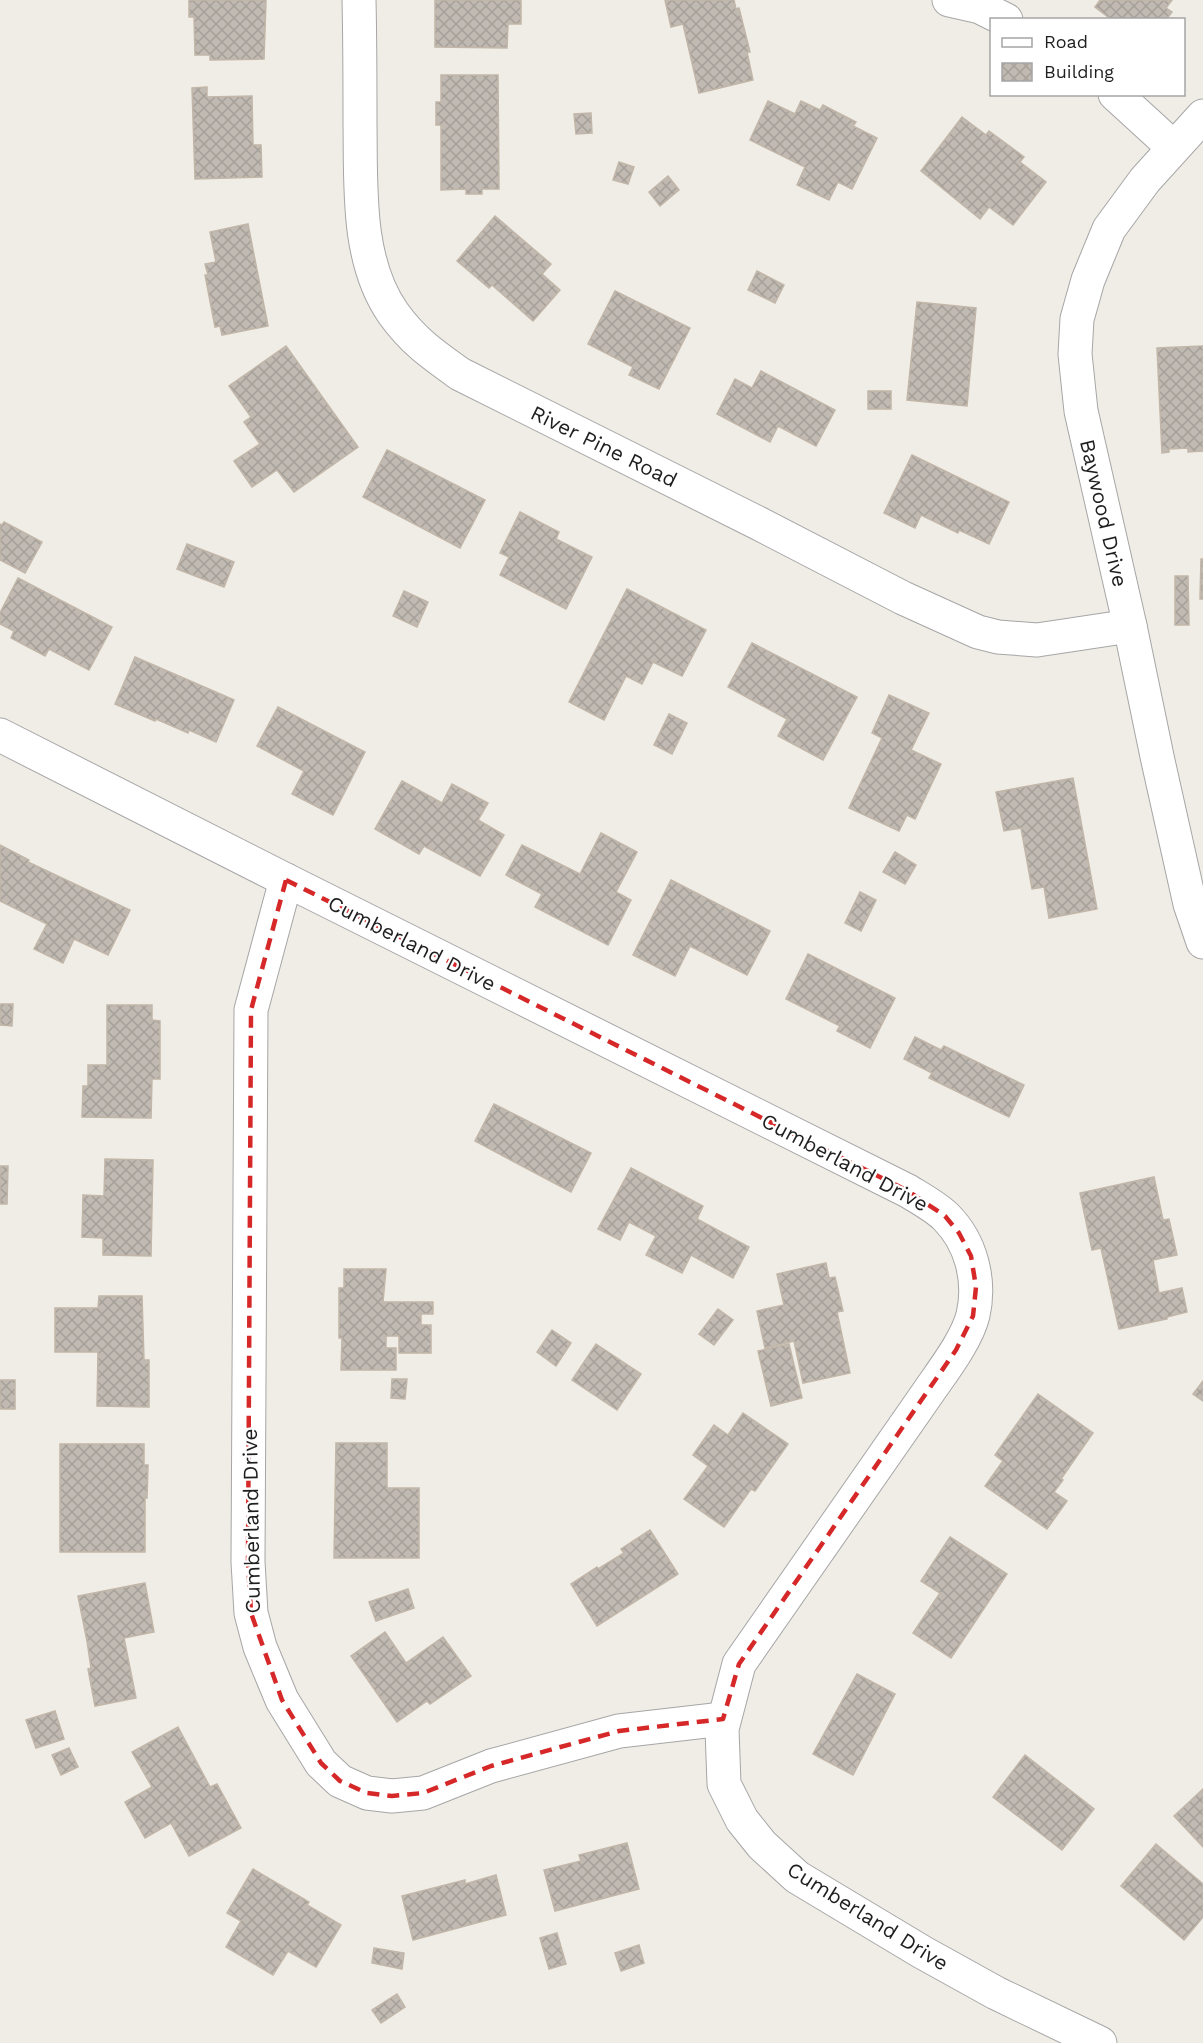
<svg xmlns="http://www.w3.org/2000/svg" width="1203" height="2043" font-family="'Work Sans',sans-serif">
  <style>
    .building { fill: url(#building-cross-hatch); stroke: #c1b6a8; stroke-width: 1.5 }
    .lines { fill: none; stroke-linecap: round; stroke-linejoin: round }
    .minor-casing { stroke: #a6a6a6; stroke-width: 35 }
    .minor { stroke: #fff; stroke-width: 33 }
    .marked { fill: none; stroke: #d62828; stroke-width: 4.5; stroke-dasharray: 12 8; stroke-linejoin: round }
    .labels { text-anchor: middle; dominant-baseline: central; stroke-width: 4.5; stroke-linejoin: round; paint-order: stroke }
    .street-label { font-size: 21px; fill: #1f1f1f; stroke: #fff }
  </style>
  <defs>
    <pattern id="building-cross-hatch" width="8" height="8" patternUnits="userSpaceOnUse" patternTransform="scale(1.5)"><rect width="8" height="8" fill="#c1bab2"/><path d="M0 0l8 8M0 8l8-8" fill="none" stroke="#a59f99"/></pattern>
  </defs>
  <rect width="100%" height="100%" fill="#f0ede6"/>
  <g class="building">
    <polygon points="189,0 266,0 264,59 210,60 210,55 195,55 194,17 189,17"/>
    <polygon points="435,0 521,0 521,24 508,24 507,48 435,47"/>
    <polygon points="665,0 734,0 736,9 739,8 750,52 747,52 753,80 699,93 683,24 671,27"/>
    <polygon points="1100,0 1172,0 1166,8 1172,12 1166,20 1112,20 1095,7"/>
    <polygon points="441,75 498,75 499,189 482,189 482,194 466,194 466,189 441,190 441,125 436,125 436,102 441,102"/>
    <polygon points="207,87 207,97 252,96 253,145 261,145 262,177 195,179 192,88"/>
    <polygon points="768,101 795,114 801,101 820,110 823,105 856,122 853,126 877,138 852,189 838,182 829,200 797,185 805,167 750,140"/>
    <polygon points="591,113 592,133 576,134 574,114"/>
    <polygon points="962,117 986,135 989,131 1024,157 1020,162 1046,182 1013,225 989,207 980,219 921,171"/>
    <polygon points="619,162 634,167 628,184 613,180"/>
    <polygon points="668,176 679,190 660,206 649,192"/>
    <polygon points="495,216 551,264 542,274 560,290 533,321 492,285 489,288 457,261"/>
    <polygon points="248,224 268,326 222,335 220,326 215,327 205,275 208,275 205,264 216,262 210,232"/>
    <polygon points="757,271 784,285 775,303 748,290"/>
    <polygon points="615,291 690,328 659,389 629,375 633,367 588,344"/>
    <polygon points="917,302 976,308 967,406 907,400"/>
    <polygon points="286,346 358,447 294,492 277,470 252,487 234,461 260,444 244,422 251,417 229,386"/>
    <polygon points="1203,346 1203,451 1188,452 1188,448 1169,449 1169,452 1162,453 1157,348"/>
    <polygon points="761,371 835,410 816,446 778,426 770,442 717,414 735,379 752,388"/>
    <rect x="868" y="391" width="23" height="18"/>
    <polygon points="387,450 485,500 460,548 363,497"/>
    <polygon points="912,455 1009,502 989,544 959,530 958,533 921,515 915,528 884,513"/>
    <polygon points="520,512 559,532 556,539 592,557 566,609 500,575 509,557 500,553"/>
    <polygon points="4,522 42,542 25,573 0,560 0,524 2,525"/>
    <polygon points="187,544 234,562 224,587 177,569"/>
    <polygon points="1201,559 1203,559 1203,599 1200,599"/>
    <polygon points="1175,576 1188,576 1189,625 1175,625"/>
    <polygon points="18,578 112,627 89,670 49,649 45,656 11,638 14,631 0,624 0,613"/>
    <polygon points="627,589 706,630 682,676 653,662 642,684 626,676 604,720 569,702"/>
    <polygon points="404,591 428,602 417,627 393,616"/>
    <polygon points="752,643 857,697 823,760 778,736 787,719 728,687"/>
    <polygon points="135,657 234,700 216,742 189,730 188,733 156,719 155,721 115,704"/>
    <polygon points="889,695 929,713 911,750 941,764 915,819 907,815 899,831 849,808 882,738 872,733"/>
    <polygon points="278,707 365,752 333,815 292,794 304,771 257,746"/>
    <polygon points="669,714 687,723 672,754 654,745"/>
    <polygon points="1073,778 1097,909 1049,918 1044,887 1032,889 1021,828 1004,831 996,792"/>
    <polygon points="402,781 442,803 452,784 488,803 478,820 504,835 480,876 424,846 419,854 375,829"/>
    <polygon points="601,833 637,852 616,892 631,900 608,945 535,907 542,894 506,875 522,845 580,874"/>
    <polygon points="0,845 29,860 28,862 130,910 108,955 74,939 63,963 34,949 47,924 0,901"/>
    <polygon points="895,852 916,865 905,884 883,872"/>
    <polygon points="671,880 770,931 747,975 690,946 675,976 633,955"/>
    <polygon points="860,892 876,900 861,931 845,923"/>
    <polygon points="808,954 895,998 870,1048 837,1031 840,1026 786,999"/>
    <polygon points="0,1004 13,1004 12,1026 0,1025"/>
    <polygon points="107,1005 152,1005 152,1020 160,1021 160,1079 152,1079 151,1118 82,1117 83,1086 88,1086 88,1065 107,1065"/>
    <polygon points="915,1037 941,1050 944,1046 1024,1085 1009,1117 929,1078 932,1073 904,1059"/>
    <polygon points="494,1104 591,1153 571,1192 475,1141"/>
    <polygon points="105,1159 153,1160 151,1256 103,1255 103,1238 82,1237 83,1195 104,1196"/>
    <polygon points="0,1166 8,1166 7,1204 0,1204"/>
    <polygon points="631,1168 703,1206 697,1219 749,1247 733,1278 691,1255 682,1273 646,1255 656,1236 629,1222 620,1240 598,1229"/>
    <polygon points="1154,1177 1163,1220 1169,1219 1177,1255 1153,1260 1159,1293 1182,1288 1187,1312 1167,1317 1167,1319 1119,1329 1101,1248 1092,1250 1080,1193"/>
    <polygon points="826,1263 829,1278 835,1277 843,1311 837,1312 850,1373 803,1383 794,1341 765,1348 757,1311 784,1305 777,1274"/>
    <polygon points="344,1269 386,1269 383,1302 433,1302 433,1314 421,1314 421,1325 431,1325 431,1353 399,1353 399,1336 386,1336 386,1348 396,1348 396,1370 341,1370 342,1338 339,1338 339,1288 344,1288"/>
    <polygon points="99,1296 142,1296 144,1360 149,1360 149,1407 97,1406 98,1352 55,1352 55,1308 98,1308"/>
    <polygon points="718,1309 733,1320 714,1345 699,1334"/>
    <polygon points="552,1330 571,1343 556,1366 537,1352"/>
    <polygon points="596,1344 641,1374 617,1410 572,1380"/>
    <polygon points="789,1344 802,1398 771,1406 758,1351"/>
    <polygon points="392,1379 407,1379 405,1399 391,1398"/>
    <rect x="0" y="1380" width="15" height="29"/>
    <polygon points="1203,1381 1203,1401 1193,1394"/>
    <polygon points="1038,1394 1093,1433 1061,1479 1063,1480 1054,1492 1067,1501 1047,1529 985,1486 1003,1461 995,1455"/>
    <polygon points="743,1413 788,1444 755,1491 751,1489 724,1527 684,1499 708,1466 693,1455 714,1425 728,1435"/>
    <polygon points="336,1443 387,1443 387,1488 419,1488 419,1558 334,1558"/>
    <polygon points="60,1444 144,1444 144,1465 148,1465 147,1498 145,1498 145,1552 60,1552"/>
    <polygon points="650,1530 678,1574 597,1626 571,1584 597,1567 598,1569 624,1553 621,1549"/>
    <polygon points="950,1537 1007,1574 951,1658 913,1633 940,1593 921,1581"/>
    <polygon points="145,1583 154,1632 124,1638 136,1698 95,1706 88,1669 91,1668 87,1641 78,1596"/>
    <polygon points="408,1589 414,1608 376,1621 369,1602"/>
    <polygon points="385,1632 406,1663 443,1637 471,1676 430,1704 427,1701 397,1722 351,1656"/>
    <polygon points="857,1674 895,1694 853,1775 813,1754"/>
    <polygon points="55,1711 64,1739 36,1748 26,1720"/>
    <polygon points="178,1727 210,1787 217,1784 241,1828 189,1856 171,1823 145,1838 125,1802 152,1787 132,1752"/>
    <polygon points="69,1748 78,1767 61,1775 52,1755"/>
    <polygon points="1025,1755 1094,1809 1062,1850 993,1797"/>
    <polygon points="1203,1789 1203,1847 1174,1816"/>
    <polygon points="627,1843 639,1889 555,1911 544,1870 581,1861 579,1855"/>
    <polygon points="1156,1844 1203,1884 1203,1917 1184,1940 1121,1886"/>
    <polygon points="253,1869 309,1902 307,1905 341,1925 316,1967 288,1951 273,1975 226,1947 241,1921 227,1913"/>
    <polygon points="496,1875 506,1915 413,1940 402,1896 465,1880 465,1884"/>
    <polygon points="557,1933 566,1964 549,1969 540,1938"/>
    <polygon points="639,1945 644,1963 621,1971 615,1953"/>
    <polygon points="374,1948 404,1953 402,1969 372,1963"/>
    <polygon points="397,1994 405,2007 381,2023 372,2010"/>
  </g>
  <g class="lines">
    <defs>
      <g id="minor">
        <path d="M359,0C360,41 360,82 360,123C361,185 356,260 393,313C413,341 432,354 460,374L758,523L903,598L978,632L998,637L1037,640L1130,626"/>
        <polyline points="949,0 980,7 1006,20"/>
        <polyline points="1115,94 1173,147"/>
        <polyline points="1203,116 1145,180 1109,229 1088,280 1077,319 1075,354 1081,411 1130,626 1158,761 1190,904 1203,942"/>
        <path d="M0,735L286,880L908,1191C921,1199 936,1207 946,1217C971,1242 981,1280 973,1315C967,1340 942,1372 927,1394L739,1664L722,1729L724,1784L742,1820L762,1845L797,1877L922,1952L996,1993L1100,2043"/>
        <polyline points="286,880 251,1010 248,1562 251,1613 260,1647 282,1700 321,1763 340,1781 367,1793 392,1796 423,1793 491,1766 619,1731 723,1719"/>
      </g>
    </defs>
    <use href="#minor" class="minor-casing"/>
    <use href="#minor" class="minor"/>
  </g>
  <path class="marked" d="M286,880L908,1191L945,1216L959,1233L971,1256L976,1287L973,1316L956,1350L739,1664L723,1719L619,1731L491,1766L423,1793L392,1796L367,1793L340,1781L321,1763L282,1700L251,1613L248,1562L251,1010Z"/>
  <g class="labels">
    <g class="street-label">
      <text transform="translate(604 446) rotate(26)">River Pine Road</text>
      <text transform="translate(1104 513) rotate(77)">Baywood Drive</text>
      <text transform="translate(412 943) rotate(27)">Cumberland Drive</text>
      <text transform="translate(845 1162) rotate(28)">Cumberland Drive</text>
      <text transform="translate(251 1521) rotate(-91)">Cumberland Drive</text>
      <text transform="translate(868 1916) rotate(32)">Cumberland Drive</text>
    </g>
  </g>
  <rect x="990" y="18" width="195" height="78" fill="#ffffff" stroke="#a5a5a5" stroke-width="1.5"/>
  <rect x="1002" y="38" width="30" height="9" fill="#ffffff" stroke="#a5a5a5" stroke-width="1.5"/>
  <text x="1044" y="48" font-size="18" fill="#1f1f1f">Road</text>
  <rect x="1002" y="63" width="30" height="18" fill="url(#building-cross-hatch)" stroke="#a5a5a5" stroke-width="1.5"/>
  <text x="1044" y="78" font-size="18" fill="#1f1f1f">Building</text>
</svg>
